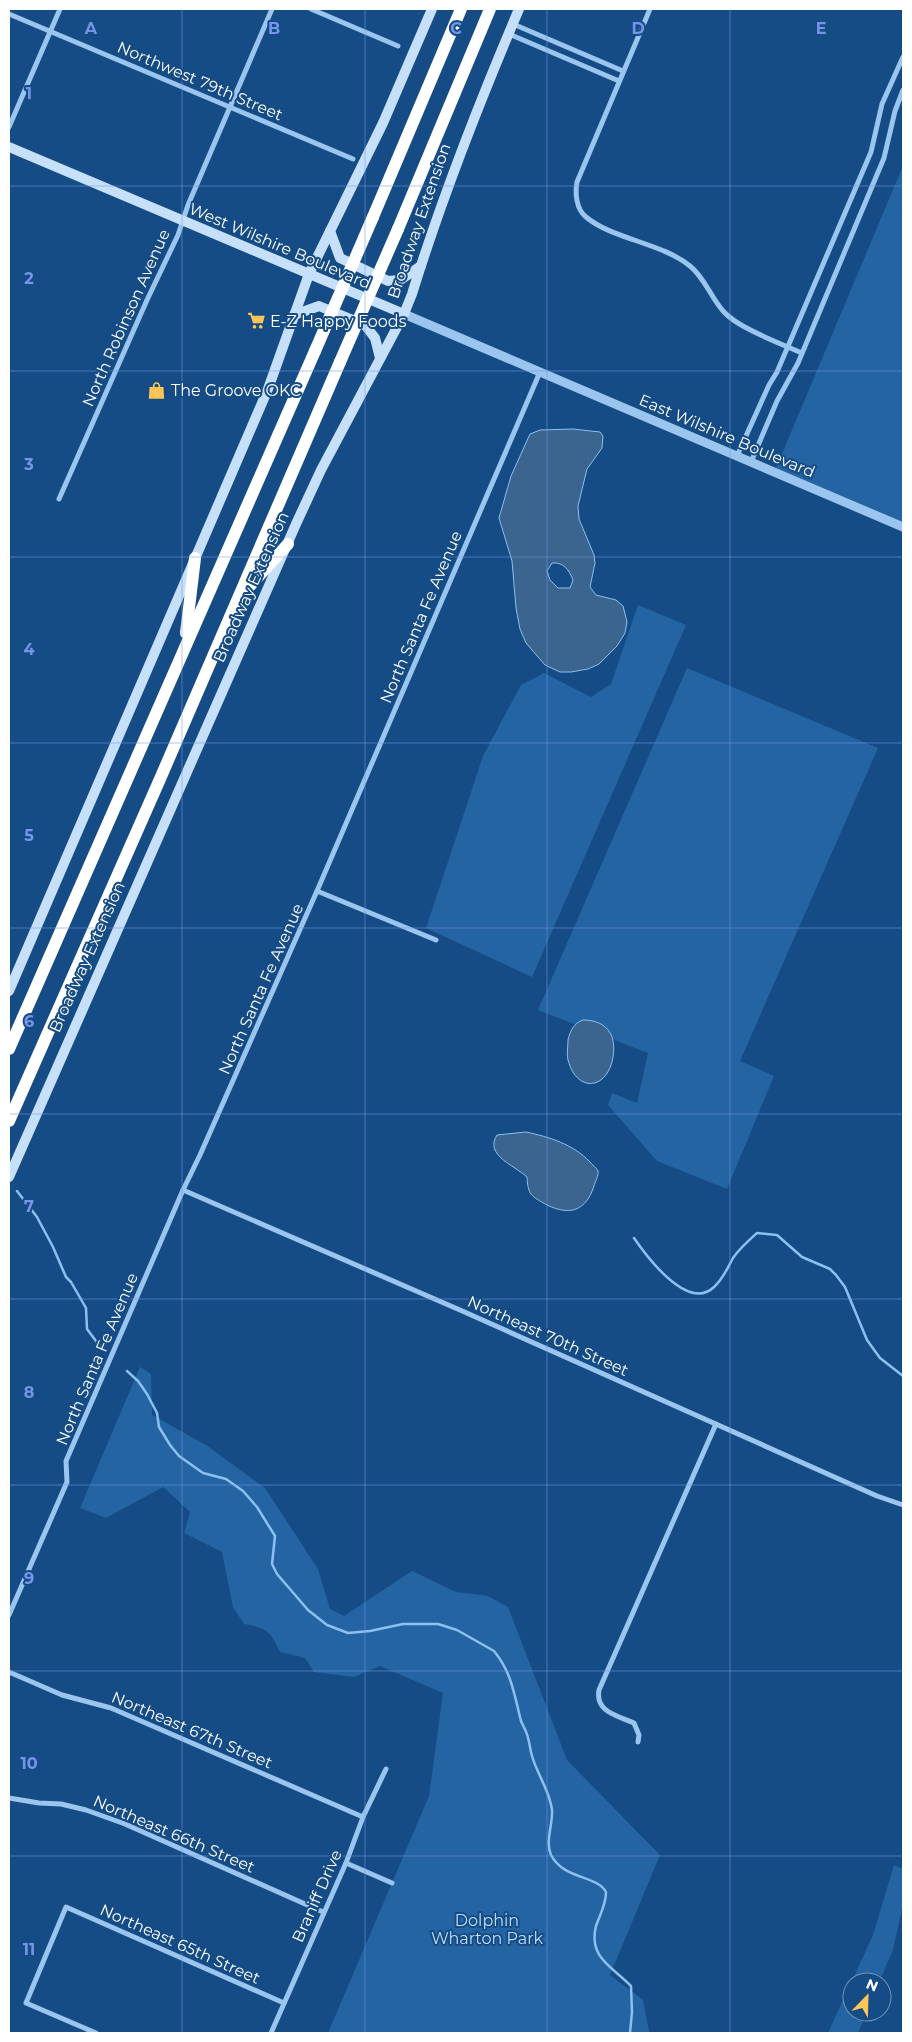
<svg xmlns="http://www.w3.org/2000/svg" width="912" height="2042" font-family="Montserrat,sans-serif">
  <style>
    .green { fill: #2464a3 }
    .water { fill: #3b648e; stroke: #8cc0f1; fill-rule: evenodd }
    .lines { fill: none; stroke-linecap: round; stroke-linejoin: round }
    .stream { stroke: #8cc0f1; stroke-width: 2.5 }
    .minor { stroke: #9ac5ee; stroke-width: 5 }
    .tertiary { stroke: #9ac5ee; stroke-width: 9 }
    .secondary { stroke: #c7e0fa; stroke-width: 10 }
    .motorway { stroke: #fff; stroke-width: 12 }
    .motorway-bridge { stroke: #fff; stroke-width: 12 }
    .grid { fill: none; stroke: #7795e8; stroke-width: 1; stroke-opacity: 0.55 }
    .labels { text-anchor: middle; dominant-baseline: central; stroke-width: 4; stroke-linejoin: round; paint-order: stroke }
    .street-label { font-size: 16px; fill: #fff; stroke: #154c85 }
    .poi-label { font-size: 16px; fill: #fff; stroke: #154c85; text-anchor: start }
    .park-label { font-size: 16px; fill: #c0ddfa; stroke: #154c85 }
    .grid-label { font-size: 16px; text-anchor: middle; font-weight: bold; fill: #7795e8; stroke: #154c85; stroke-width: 4; stroke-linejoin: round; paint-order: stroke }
  </style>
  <rect width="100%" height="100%" fill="#154c85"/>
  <g class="green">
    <polygon points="903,166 903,522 776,468"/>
    <polygon points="638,605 686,625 532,977 426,928 483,756 521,685 544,673 591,697 611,684"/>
    <polygon points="687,668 878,748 740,1061 774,1076 727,1189 657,1161 608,1105 612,1093 637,1103 648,1053 538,1010"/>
    <path d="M140,1367L151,1374L152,1415L206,1445L265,1488L318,1569L330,1609L344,1616L412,1571L456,1592L488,1596L508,1607L567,1760L660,1855L610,1975L643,2000L649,2031L651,2033H328L429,1796L443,1693L380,1666L354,1677L314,1672L305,1658L280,1652C270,1631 268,1628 244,1624L233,1607L222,1552L184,1533L190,1512L163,1487L106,1518L80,1508Z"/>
    <polygon points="894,1865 903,1869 903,1904 893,1950 879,1982 852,1982 852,2012 867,2012 858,2033 828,2033 873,1935"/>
  </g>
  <g class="water">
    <path d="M573,429L600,432L603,436L602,448L587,469L578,506L579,519L594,555L595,563L590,587L596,595L616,600L623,606L627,622L625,633L617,646L599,664L588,669L571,672H560L545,665L526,643L520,629L516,608L512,561L499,518L511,476L530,434L540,430ZM552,563C564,562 569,570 573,580L570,588H558L550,580L547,571Z"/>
    <path d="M583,1020C609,1020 618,1038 612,1062C604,1091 577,1090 569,1063C566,1056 568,1048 568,1040C570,1031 574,1023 583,1020Z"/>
    <path d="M526,1132C549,1137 573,1144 590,1162C592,1165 597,1168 598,1171C599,1175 595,1182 594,1186C586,1211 570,1216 547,1205C531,1196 528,1195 527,1177C514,1165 484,1155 497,1135Z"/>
  </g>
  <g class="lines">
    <g class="stream">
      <polyline points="17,1191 37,1217 53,1247 66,1277 71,1282 86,1308 87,1329 99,1345 105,1350"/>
      <path d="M634,1238C647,1257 688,1312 714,1287C723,1279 727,1269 733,1258C740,1248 748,1241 757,1233L777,1235L802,1257L830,1269L836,1275L845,1287L867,1340L880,1358L903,1376"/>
      <path d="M127,1371L138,1381L147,1394L157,1413L159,1427L170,1445L179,1456L203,1473L226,1479L243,1491L257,1507L275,1536L272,1564L277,1574L308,1610L327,1625L348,1633L370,1631L403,1624H438L457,1630L494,1651C512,1673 514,1694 521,1721C523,1726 527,1732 528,1738C530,1744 530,1750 532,1756C537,1774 550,1791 552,1810C553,1824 545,1842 551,1855C564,1880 597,1875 606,1892C606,1905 600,1914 596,1926C588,1958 613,1967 631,1986L632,2012L630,2033"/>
    </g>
    <g class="minor">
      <polyline points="311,9 398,46"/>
      <path d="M650,9L577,182C575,193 576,209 586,217C612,239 662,243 690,266C705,278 711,298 724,312C738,328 782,344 802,353"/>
      <polyline points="9,14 353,159"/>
      <polyline points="513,24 623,71"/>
      <polyline points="509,34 619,81"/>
      <polyline points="9,127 60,9"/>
      <polyline points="737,456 769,385 777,372 871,152 882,104 903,57"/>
      <polyline points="751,462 777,401 798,363 884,158 895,111 903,90"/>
      <polyline points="59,499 147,300 178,235 188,205 272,9"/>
      <polyline points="317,891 436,940"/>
      <polyline points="183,1190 460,1310 877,1496 903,1505"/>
      <polyline points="9,1615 67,1482 66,1461 183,1190 200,1155 317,891 540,372"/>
      <polyline points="9,1672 62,1695 111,1708 363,1817"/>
      <path d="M638,1742L639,1735L634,1723C618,1716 595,1712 599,1690L716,1424"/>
      <polyline points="9,1798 39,1803 61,1804 86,1810 125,1824 323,1912"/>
      <polyline points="346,1863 392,1883"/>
      <polyline points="96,2033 26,2003 66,1907 284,2003"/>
      <polyline points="271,2033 346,1863 363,1817 386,1769"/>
    </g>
    <polyline class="tertiary" points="404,314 903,527"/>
    <g class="secondary">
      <polyline points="9,147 404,314"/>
      <polyline points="330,231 340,258 388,281 400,280 421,266"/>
      <polyline points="294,315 319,306 365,325 375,338 380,358"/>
      <polyline points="9,991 268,389 309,274 383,123 432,9"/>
      <path d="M9,1177L296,524L321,470L404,314L412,294C442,197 479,103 519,9"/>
    </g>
    <g class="motorway">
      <polyline points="373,217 461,9"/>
      <polyline points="398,229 490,9"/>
      <polyline points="248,588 288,544"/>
      <polyline points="186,633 195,558"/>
      <polyline points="9,1049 315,351"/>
      <polyline points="9,1121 160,779 340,362"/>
    </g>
    <g class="motorway-bridge">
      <polyline points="315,351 373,217"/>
      <polyline points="340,362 398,229"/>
    </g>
  </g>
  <path class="grid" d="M182,9V2033M365,9V2033M547,9V2033M730,9V2033M9,186H903M9,371H903M9,557H903M9,743H903M9,928H903M9,1114H903M9,1299H903M9,1485H903M9,1671H903M9,1856H903"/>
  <defs>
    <symbol id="supermarket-bare" viewBox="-9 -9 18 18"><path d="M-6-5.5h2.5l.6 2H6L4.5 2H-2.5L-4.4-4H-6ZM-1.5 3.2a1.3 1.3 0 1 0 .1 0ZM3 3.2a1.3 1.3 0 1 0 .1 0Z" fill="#ffc557" stroke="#154c85" stroke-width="2.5" paint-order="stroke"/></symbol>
    <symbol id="shop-bare" viewBox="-9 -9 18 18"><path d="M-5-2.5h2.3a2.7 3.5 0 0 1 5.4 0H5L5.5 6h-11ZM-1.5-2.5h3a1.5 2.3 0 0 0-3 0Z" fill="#ffc557" stroke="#154c85" stroke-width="2.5" paint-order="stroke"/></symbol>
  </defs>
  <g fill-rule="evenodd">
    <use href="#supermarket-bare" x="244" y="308" width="25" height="25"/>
    <use href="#shop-bare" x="144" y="378" width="25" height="25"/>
  </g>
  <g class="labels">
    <g class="street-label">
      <text transform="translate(200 81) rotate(23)">Northwest 79th Street</text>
      <text transform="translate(419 221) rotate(-71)">Broadway Extension</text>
      <text transform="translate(280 246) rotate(23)">West Wilshire Boulevard</text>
      <text transform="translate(126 318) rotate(-66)">North Robinson Avenue</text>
      <text transform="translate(727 436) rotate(23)">East Wilshire Boulevard</text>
      <text transform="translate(251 587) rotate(-66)">Broadway Extension</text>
      <text transform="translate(421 617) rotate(-67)">North Santa Fe Avenue</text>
      <text transform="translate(87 957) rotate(-66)">Broadway Extension</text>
      <text transform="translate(261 989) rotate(-66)">North Santa Fe Avenue</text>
      <text transform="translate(548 1336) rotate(24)">Northeast 70th Street</text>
      <text transform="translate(97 1359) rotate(-67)">North Santa Fe Avenue</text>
      <text transform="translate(192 1730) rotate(23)">Northeast 67th Street</text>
      <text transform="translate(174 1834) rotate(23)">Northeast 66th Street</text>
      <text transform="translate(317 1896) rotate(-66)">Braniff Drive</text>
      <text transform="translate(180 1944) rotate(24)">Northeast 65th Street</text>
    </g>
    <g class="poi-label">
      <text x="270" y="321">E-Z Happy Foods</text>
      <text x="171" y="390">The Groove OKC</text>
    </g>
    <g class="park-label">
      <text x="487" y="1920">Dolphin<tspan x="487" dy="18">Wharton Park</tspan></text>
    </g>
  </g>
  <g class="grid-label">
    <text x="91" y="34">A</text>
    <text x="274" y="34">B</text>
    <text x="456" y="34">C</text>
    <text x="638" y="34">D</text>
    <text x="821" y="34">E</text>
    <text x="29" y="99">1</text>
    <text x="29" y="284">2</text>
    <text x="29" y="470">3</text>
    <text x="29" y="655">4</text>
    <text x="29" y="841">5</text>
    <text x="29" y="1027">6</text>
    <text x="29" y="1212">7</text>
    <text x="29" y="1398">8</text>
    <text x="29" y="1584">9</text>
    <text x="29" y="1769">10</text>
    <text x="29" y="1955">11</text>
  </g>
  <rect width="912" height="2042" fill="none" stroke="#ffffff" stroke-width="20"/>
  <g transform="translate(867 1997) rotate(23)"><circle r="24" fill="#154c85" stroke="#7394b6"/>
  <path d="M0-4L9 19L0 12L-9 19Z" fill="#ffc557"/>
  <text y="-8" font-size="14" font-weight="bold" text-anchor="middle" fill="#ffffff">N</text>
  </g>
</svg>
